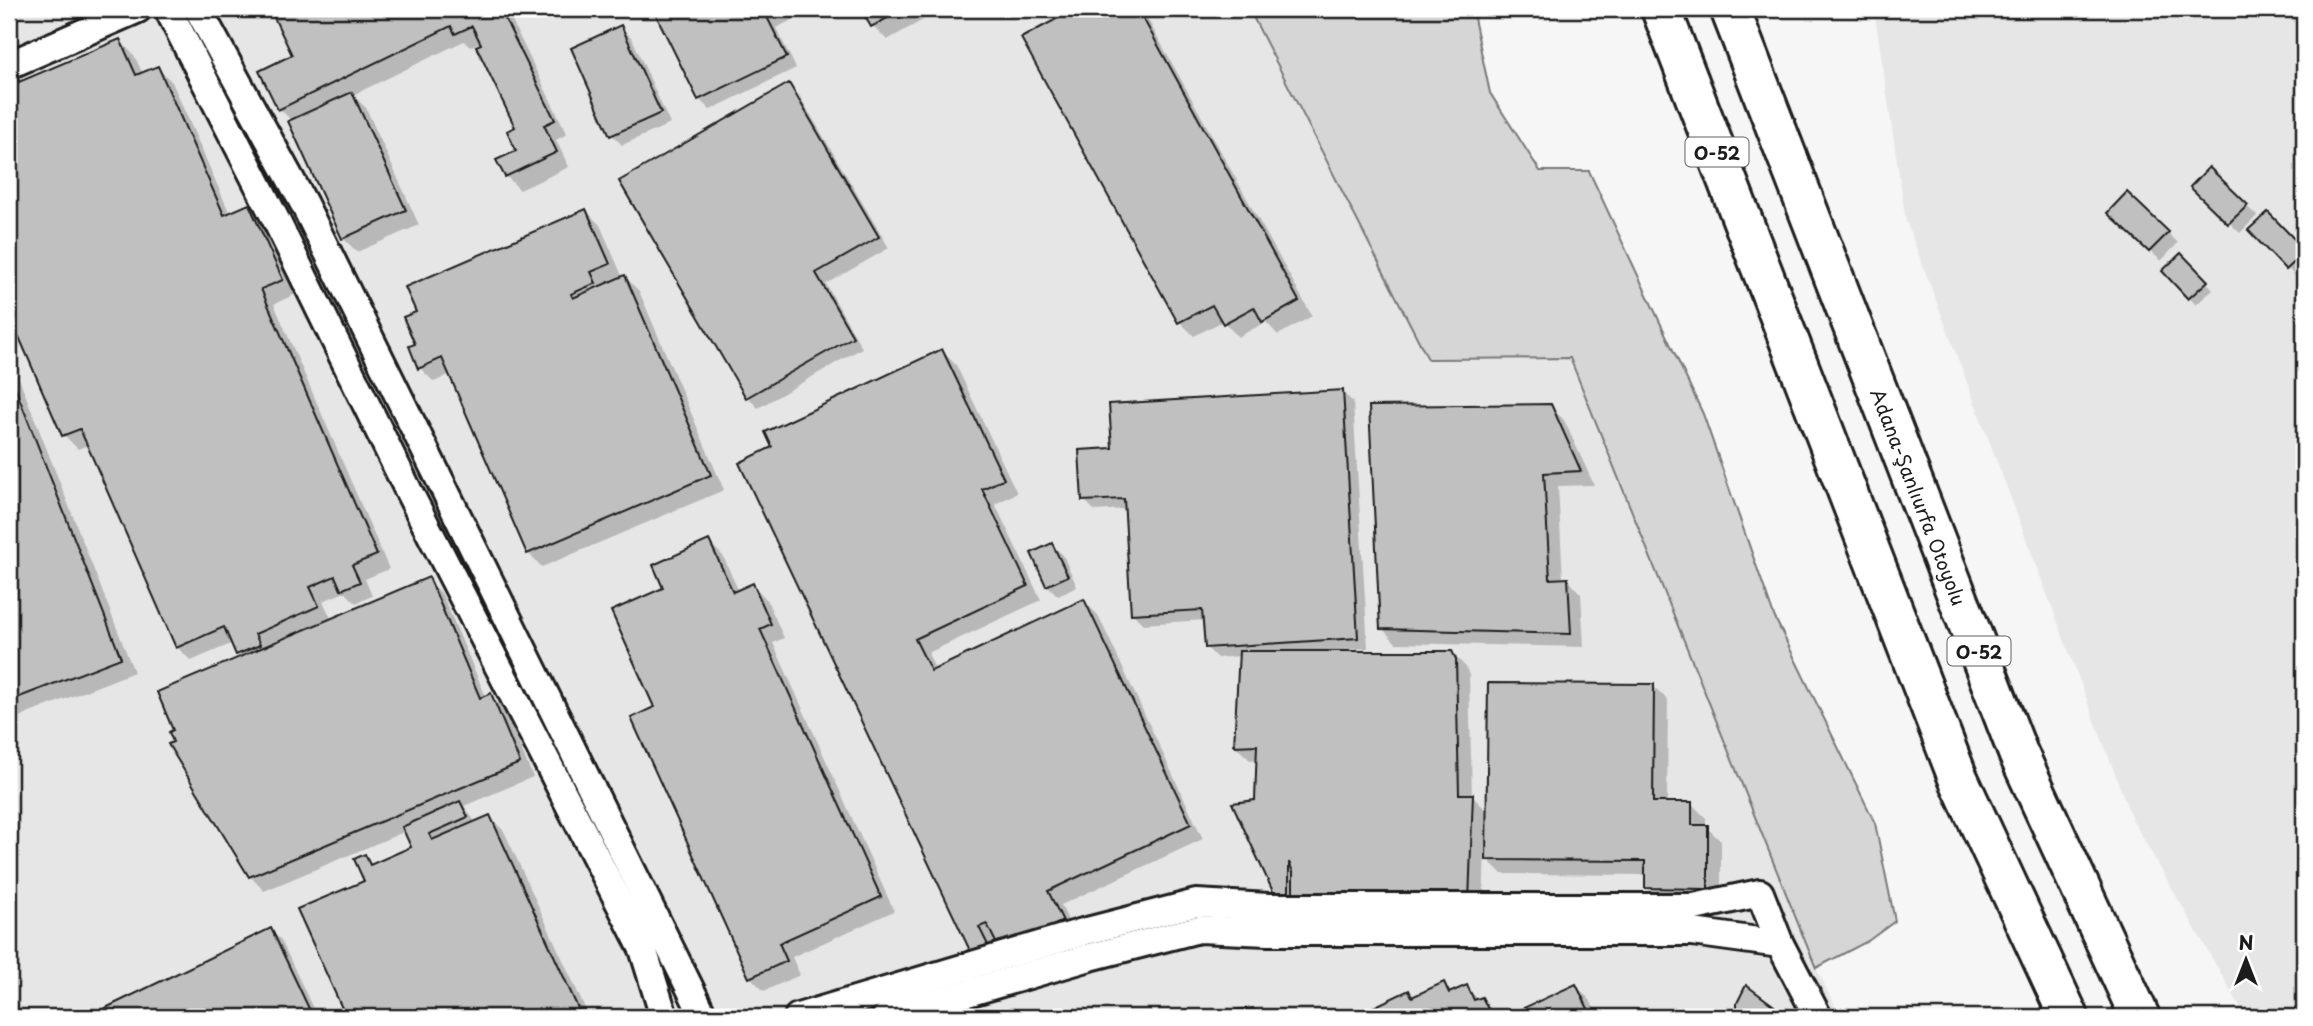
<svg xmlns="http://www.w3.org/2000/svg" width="2313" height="1026" font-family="'Playpen Sans',sans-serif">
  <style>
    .built { fill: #e6e6e6 }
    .green { fill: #d6d6d6; stroke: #797979; stroke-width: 2 }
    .shadow { fill: #0003 }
    .building { fill: #c0c0c0; stroke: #1c1c1c; stroke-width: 2 }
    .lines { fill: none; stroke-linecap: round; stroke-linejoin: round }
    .minor-casing { stroke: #1c1c1c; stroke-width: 32 }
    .highway-casing { stroke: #1c1c1c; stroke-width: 44 }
    .minor { stroke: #fff; stroke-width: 26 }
    .highway { stroke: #fff; stroke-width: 38 }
    .labels { text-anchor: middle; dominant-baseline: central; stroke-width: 5; stroke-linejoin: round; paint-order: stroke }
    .shield { fill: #fff; stroke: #606060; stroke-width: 2 }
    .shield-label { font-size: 18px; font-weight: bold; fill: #1c1c1c }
    .street-label { font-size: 19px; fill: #1c1c1c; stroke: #fff }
  </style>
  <rect width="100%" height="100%" fill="#f6f6f6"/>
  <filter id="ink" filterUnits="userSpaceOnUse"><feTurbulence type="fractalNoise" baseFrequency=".0143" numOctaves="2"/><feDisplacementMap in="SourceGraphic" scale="14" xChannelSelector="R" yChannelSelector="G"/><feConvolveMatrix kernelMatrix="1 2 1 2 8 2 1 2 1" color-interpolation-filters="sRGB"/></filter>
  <g filter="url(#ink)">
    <g class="built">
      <polygon points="9,9 1249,9 1428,359 1570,358 1816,968 1841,1017 9,1017"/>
      <polygon points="1874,9 2304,9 2304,1017 2246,1017 2132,819 1906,221"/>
    </g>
    <polygon class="green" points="1249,9 1472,9 1490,93 1540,171 1589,171 1703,414 1774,616 1875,823 1895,921 1868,941 1816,968 1570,358 1428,359"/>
    <g class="shadow">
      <polygon points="271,9 504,9 508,13 567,134 556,140 569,167 520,190 506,176 518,152 518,128 486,39 470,47 464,41 353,95 366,108 419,225 357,252 343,238 292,121 280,109 294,56"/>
      <polygon points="655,9 792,9 796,18 776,28 796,68 710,110 699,99"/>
      <polygon points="863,9 943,9 887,40 873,26"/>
      <polygon points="1079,9 1142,9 1312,316 1278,335 1266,322 1238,337 1223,321 1194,336 1180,322 1023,39"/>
      <polygon points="621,28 632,38 670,124 622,145 612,135"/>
      <polygon points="120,41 134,55 143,74 158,68 172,82 230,214 249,206 263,220 296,294 274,304 389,569 365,579 372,596 356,603 345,592 323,601 332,620 428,579 442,594 486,697 490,695 504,709 533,777 464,806 476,823 490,817 504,831 589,1017 348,1017 299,909 366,882 364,857 374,866 414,848 406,831 264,891 250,876 242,658 233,643 191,661 177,647 88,445 78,449 64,435 9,309 9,70 12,69 25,82"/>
      <polygon points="789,85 799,95 889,248 826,284 862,348 758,408 748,397 622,182"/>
      <polygon points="2209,170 2257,216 2240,233 2193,187"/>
      <polygon points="586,211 600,225 623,278 625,277 639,291 724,490 542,567 528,553 451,374 434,382 420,368"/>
      <polygon points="2268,214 2304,251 2304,273 2298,279 2251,230"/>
      <polygon points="2120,223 2168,233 2178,243 2161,261"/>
      <polygon points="2181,255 2213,289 2196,305 2164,271"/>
      <polygon points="942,351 956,365 1017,493 995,504 1041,600 928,653 936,671 1084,601 1098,615 1203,839 1061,905 1075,935 992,941 1003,964 989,970 775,448"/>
      <polygon points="9,353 134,672 9,721"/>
      <polygon points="1342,392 1353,402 1368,648 1343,650 1343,653 1452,653 1466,667 1469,675 1472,796 1488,812 1653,686 1668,700 1667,804 1692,804 1706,818 1706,827 1721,841 1721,902 1661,902 1647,887 1647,875 1502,874 1488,860 1488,844 1485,843 1483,914 1290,909 1258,759 1250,760 1235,746 1240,656 1217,658 1206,647 1205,620 1143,624 1132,613 1126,509 1095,511 1084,500 1113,450"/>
      <polygon points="1550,406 1564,420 1594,485 1558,486 1563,580 1567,579 1581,594 1584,647 1396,643 1382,628"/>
      <polygon points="709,542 723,556 739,592 753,585 767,600 784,638 773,643 894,911 792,957 800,975 764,991 750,977 657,708 665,588"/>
      <polygon points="1052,545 1063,555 1077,587 1058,596 1047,585"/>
      <polygon points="270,930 281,940 317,1017 91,1017"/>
      <polygon points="1444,985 1452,993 1466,987 1479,1000 1482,999 1498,1017 1365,1017 1363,1013 1408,992 1414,998"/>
      <polygon points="1576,986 1590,1000 1598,1017 1508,1017"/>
    </g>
    <g class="building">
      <polygon points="270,9 500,9 555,120 544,125 557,152 505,177 496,160 516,151 507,131 515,127 476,46 481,44 472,26 455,34 451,26 278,110 259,71 292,55"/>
      <polygon points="653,9 784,9 767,17 787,57 698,100"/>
      <polygon points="861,9 904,9 871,27"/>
      <polygon points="1075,9 1138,9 1299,301 1262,322 1254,307 1223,324 1212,305 1178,323 1021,38"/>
      <polygon points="621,25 661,113 610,136 571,48"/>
      <polygon points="120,39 136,75 158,66 224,215 249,204 283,280 261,289 377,555 352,565 360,582 341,590 335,576 310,587 319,606 255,634 260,645 236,655 224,627 176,648 80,429 62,436 9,314 9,68 13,66 19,82"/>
      <polygon points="789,83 879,237 816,273 853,337 746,398 619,181"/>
      <polygon points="352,92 406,210 342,239 288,121"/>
      <polygon points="2209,167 2248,205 2228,224 2190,187"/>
      <polygon points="2127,192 2169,232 2149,252 2107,213"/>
      <polygon points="586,209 610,264 591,272 596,283 571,294 573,298 625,275 711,475 527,554 442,358 418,369 409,346 415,344 403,317 416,312 405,287"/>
      <polygon points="2268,212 2304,249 2304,253 2286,270 2248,230"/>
      <polygon points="2181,253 2208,281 2188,299 2162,271"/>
      <polygon points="942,349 1004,479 982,489 1028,586 915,639 931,671 1084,599 1191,824 1048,891 1063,921 1048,928 1050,932 1002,955 987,924 979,927 990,949 973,957 739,463 772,447 765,432"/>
      <polygon points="9,372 121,658 9,701"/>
      <polygon points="1343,390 1358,638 1205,648 1202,610 1131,614 1124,499 1082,501 1079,450 1112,448 1109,404"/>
      <polygon points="1551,404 1581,471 1544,473 1550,579 1568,578 1571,634 1380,629 1369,406"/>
      <polygon points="709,540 733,592 753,583 771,624 760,629 881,897 779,943 787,961 749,978 631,718 654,707 611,611 663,588 653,565"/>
      <polygon points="1052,543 1068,576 1046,586 1031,553"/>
      <polygon points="429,577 480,698 491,693 520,763 249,877 168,744 173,742 169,732 173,730 157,692"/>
      <polygon points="1239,651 1452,651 1456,659 1459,794 1473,794 1469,901 1293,901 1293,872 1289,862 1289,896 1275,896 1232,803 1255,800 1257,745 1234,746"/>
      <polygon points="1488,683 1654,684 1653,802 1692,802 1692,825 1708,825 1708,889 1645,888 1645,861 1486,860"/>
      <polygon points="460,801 468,817 429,834 432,840 490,815 582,1017 346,1017 297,909 364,881 354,859 365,854 370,865 411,847 402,827"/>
      <polygon points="271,928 313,1017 87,1017"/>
      <polygon points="1444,982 1449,993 1467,985 1474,1000 1482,997 1492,1017 1363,1017 1361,1013 1409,990 1412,997"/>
      <polygon points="1576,984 1592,1017 1504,1017"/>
      <polygon points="1746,985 1789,1017 1737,1017 1737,1003"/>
      <polygon points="1253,1008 1258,1017 1177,1017"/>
      <polygon points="1687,1009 1691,1017 1669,1017"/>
    </g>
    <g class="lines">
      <defs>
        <g id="minor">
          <polyline points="168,9 275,218 410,494 643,949 664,1017"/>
          <polyline points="198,9 304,204 704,1017"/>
          <polyline points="9,65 138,9"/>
          <polyline points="798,1017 1083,932 1196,903 1269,907 1694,907 1760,893 1780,944 1818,1017"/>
          <polyline points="886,1017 1090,957 1199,929 1268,932 1692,932 1780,944"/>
        </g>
        <g id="highway">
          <polyline points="1661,9 1958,778 2069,1017"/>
          <path id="s1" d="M1730,9L2018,753L2140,1017"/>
        </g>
      </defs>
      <use href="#minor" class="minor-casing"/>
      <use href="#highway" class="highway-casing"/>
      <use href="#minor" class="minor"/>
      <use href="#highway" class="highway"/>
    </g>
  </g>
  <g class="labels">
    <g class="shield">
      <rect x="1685.5" y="137.5" width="63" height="29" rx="5"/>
      <rect x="1947.5" y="636.5" width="63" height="29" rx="5"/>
    </g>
    <g class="shield-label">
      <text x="1717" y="152">O-52</text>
      <text x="1979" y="651">O-52</text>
    </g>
    <g class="street-label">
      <text stroke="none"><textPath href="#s1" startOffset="523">Adana-Şanlıurfa Otoyolu</textPath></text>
    </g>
  </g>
  <rect width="2313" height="1026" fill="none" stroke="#fff" stroke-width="35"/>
  <rect x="18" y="18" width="2278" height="991" fill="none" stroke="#1c1c1c" stroke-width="2.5" filter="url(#ink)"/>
  <g transform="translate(2246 960)" stroke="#ffffff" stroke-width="5" paint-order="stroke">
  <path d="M0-5L12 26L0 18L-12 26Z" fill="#1c1c1c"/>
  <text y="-10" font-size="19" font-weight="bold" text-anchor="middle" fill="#1c1c1c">N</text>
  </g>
</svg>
